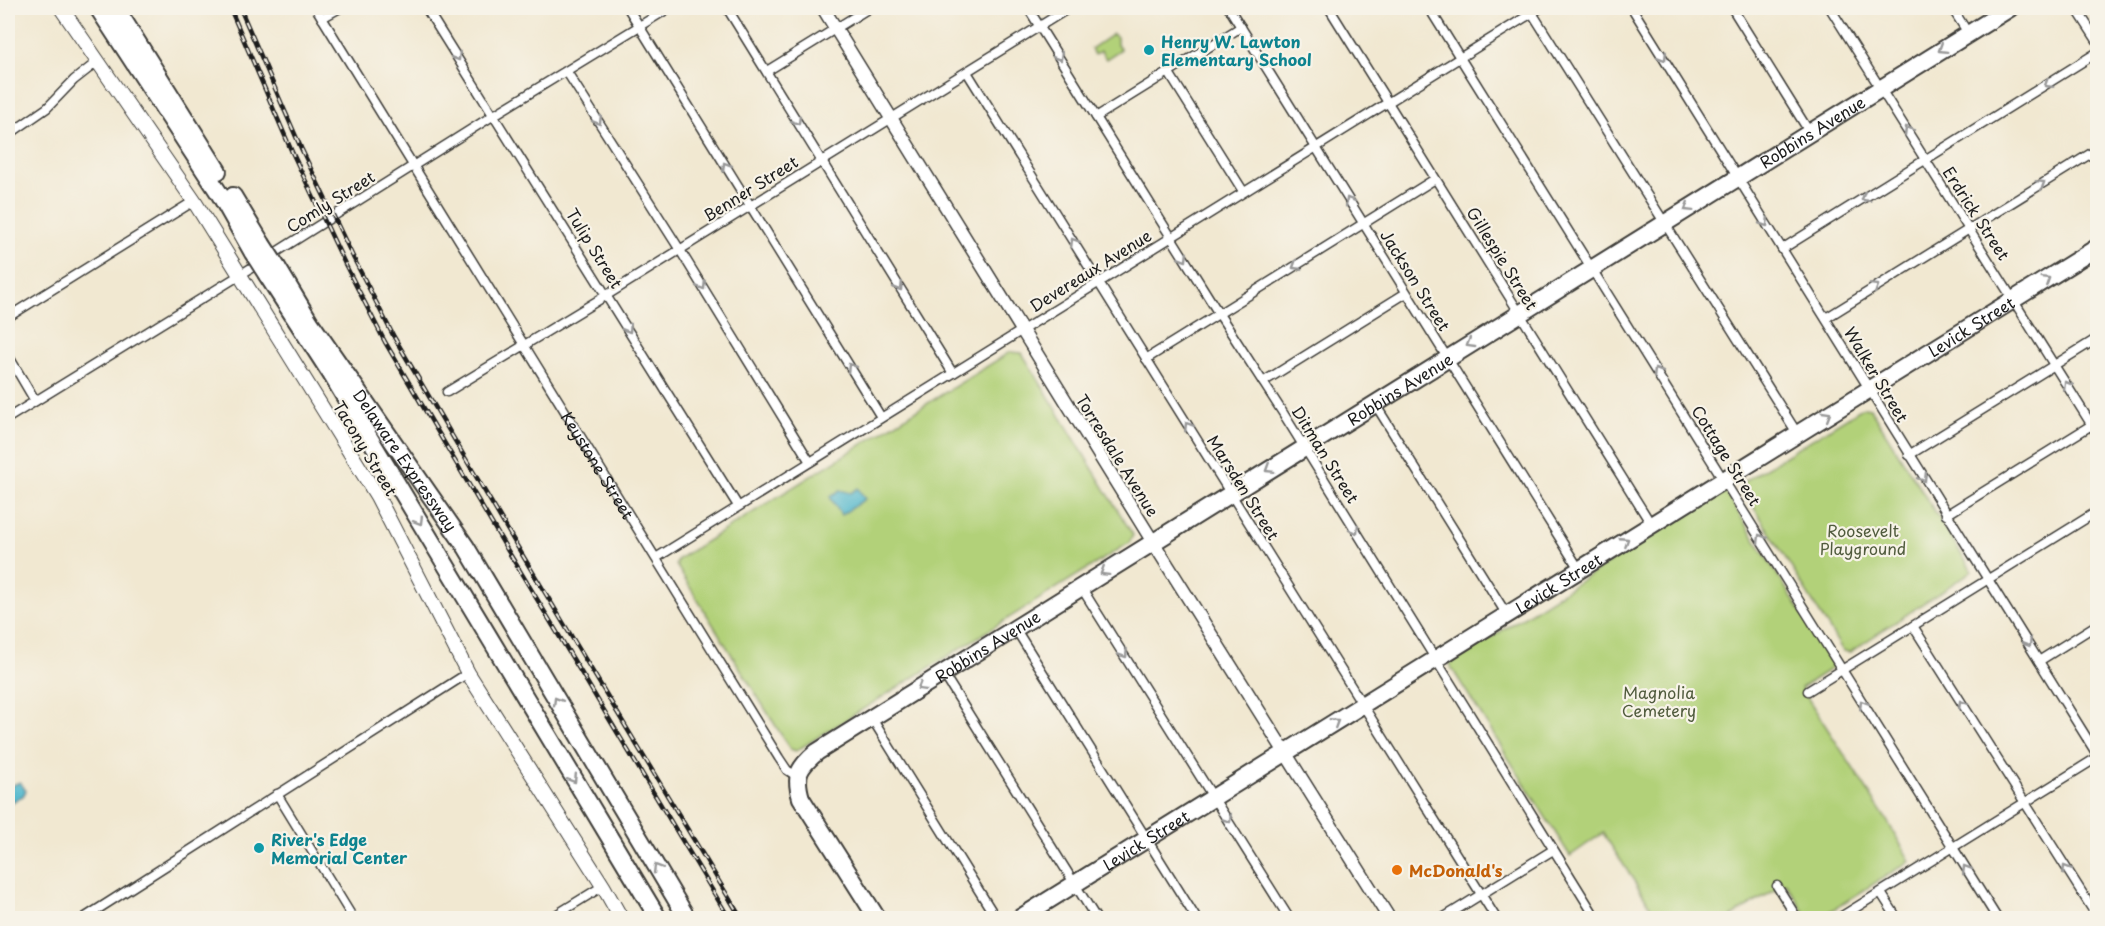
<svg xmlns="http://www.w3.org/2000/svg" width="2105" height="926" font-family="'Playpen Sans',sans-serif">
  <style>
    .green { fill: #b2d179; stroke: #67764a; stroke-width: 1.5 }
    .water { fill: #4eb6cc; stroke: #356974; stroke-width: 1.5 }
    .lines { fill: none; stroke-linecap: round; stroke-linejoin: round }
    .street-casing { stroke: #3c3b37; stroke-width: 11 }
    .secondary-casing { stroke: #3c3b37; stroke-width: 15 }
    .primary-casing { stroke: #3c3b37; stroke-width: 16 }
    .highway-casing { stroke: #3c3b37; stroke-width: 20 }
    .street { stroke: #fff; stroke-width: 8 }
    .secondary { stroke: #fff; stroke-width: 12 }
    .primary { stroke: #fff; stroke-width: 14 }
    .highway { stroke: #fff; stroke-width: 16 }
    .rail-casing { stroke: #1c1c1c; stroke-width: 4.5 }
    .rail { stroke: #f7f3e8; stroke-width: 2; stroke-dasharray: 7; stroke-linecap: butt }
    .highway-bridge-casing { stroke: #3c3b37; stroke-width: 20; stroke-linecap: butt }
    .highway-bridge { stroke: #fff; stroke-width: 16 }
    .oneway { stroke: #999 }
    .culture-dot { fill: #0f9aa8; stroke: #f7f3e8; stroke-width: 2 }
    .food-dot { fill: #e8710a; stroke: #f7f3e8; stroke-width: 2 }
    .labels { text-anchor: middle; dominant-baseline: central; stroke-width: 4.5; stroke-linejoin: round; paint-order: stroke }
    .culture-label { font-size: 16px; font-weight: bold; fill: #0d838f; stroke: #f7f3e8; text-anchor: start }
    .street-label { font-size: 16px; fill: #1c1c1c; stroke: #f7f3e8 }
    .park-label { font-size: 16px; fill: #505b3d; stroke: #f7f3e8 }
    .food-label { font-size: 16px; font-weight: bold; fill: #c56008; stroke: #f7f3e8; text-anchor: start }
  </style>
  <rect width="100%" height="100%" fill="#f7f3e8"/>
  <filter id="ink" filterUnits="userSpaceOnUse"><feTurbulence type="fractalNoise" baseFrequency=".0167" numOctaves="2"/><feDisplacementMap in="SourceGraphic" scale="12" xChannelSelector="R" yChannelSelector="G"/><feConvolveMatrix kernelMatrix="1 2 1 2 8 2 1 2 1" color-interpolation-filters="sRGB"/></filter>
  <filter id="wash" filterUnits="userSpaceOnUse"><feTurbulence type="fractalNoise" baseFrequency=".008" numOctaves="4" result="noise"/><feDisplacementMap in="SourceGraphic" scale="24" xChannelSelector="R" yChannelSelector="G"/><feGaussianBlur stdDeviation="1.35" result="paint"/><feColorMatrix in="noise" values="0 0 0 0 0 0 0 0 0 0 0 0 0 0 0 0 0 1.4 0 .05"/><feComposite in="paint" operator="in"/></filter>
  <g filter="url(#wash)">
    <rect width="100%" height="100%" fill="#f1e8d1"/>
    <g class="green">
      <polygon points="1113,34 1117,37 1117,44 1121,49 1106,59 1101,51 1094,55 1091,49"/>
      <polygon points="1010,352 1022,353 1133,535 1129,543 796,751 790,749 676,565 678,559"/>
      <polygon points="1864,407 1870,408 1972,571 1850,652 1843,651 1742,488 1743,482"/>
      <polygon points="1724,490 1835,666 1801,688 1886,819 1910,861 1820,918 1808,918 1786,883 1730,918 1658,918 1603,833 1570,856 1449,664"/>
    </g>
    <g class="water">
      <polygon points="858,488 865,499 841,515 830,497 840,490 851,493"/>
      <polygon points="20,782 26,791 23,796 8,804 8,787"/>
    </g>
  </g>
  <g filter="url(#ink)">
    <g class="lines">
      <defs>
        <g id="street">
          <path id="s1" d="M316,8L779,758L787,770L798,777"/>
          <polyline points="426,8 738,506"/>
          <polyline points="628,8 881,417"/>
          <polyline points="727,8 952,372"/>
          <polyline points="1028,8 1219,314 1283,413 1596,918"/>
          <polyline points="1229,8 1579,569"/>
          <polyline points="1329,8 1651,524"/>
          <polyline points="1429,8 1997,918"/>
          <polyline points="1529,8 1797,433"/>
          <polyline points="1632,8 2098,756"/>
          <polyline points="1732,8 1810,133"/>
          <polyline points="1830,8 2098,435"/>
          <polyline points="1952,8 1968,33"/>
          <polyline points="2076,8 2098,42"/>
          <polyline points="322,18 340,8"/>
          <polyline points="767,71 869,8"/>
          <polyline points="567,72 680,250 810,462"/>
          <polyline points="967,72 1496,918"/>
          <polyline points="1169,73 1243,191"/>
          <polyline points="1096,117 1241,27"/>
          <polyline points="8,135 47,108 74,80 97,62"/>
          <polyline points="1782,249 2098,52"/>
          <polyline points="8,317 194,201"/>
          <polyline points="1826,318 2098,149"/>
          <polyline points="8,355 35,401"/>
          <polyline points="1146,359 1435,179"/>
          <polyline points="1263,382 1406,293"/>
          <polyline points="447,392 607,295 1069,8"/>
          <polyline points="1375,404 1507,615"/>
          <polyline points="8,418 240,275 494,115 669,8"/>
          <polyline points="1909,455 2098,338"/>
          <polyline points="1946,515 2098,421"/>
          <polyline points="656,558 1540,8"/>
          <polyline points="1081,587 1289,918"/>
          <polyline points="1913,626 2098,918"/>
          <polyline points="1015,628 1196,918"/>
          <polyline points="2039,661 2098,624"/>
          <polyline points="943,673 1096,918"/>
          <polyline points="1808,691 2098,511"/>
          <polyline points="871,717 996,918"/>
          <polyline points="277,794 353,918"/>
          <polyline points="1777,886 1797,918"/>
          <polyline points="1881,893 1897,918"/>
          <polyline points="84,918 468,673"/>
          <polyline points="551,918 603,886"/>
          <polyline points="1443,918 1553,850"/>
          <polyline points="1839,918 2098,757"/>
        </g>
        <polyline id="secondary" points="823,8 1153,542 1389,918"/>
        <polyline id="primary" points="61,8 194,201 377,496 468,673 603,886 621,918"/>
        <g id="highway">
          <polyline points="98,8 219,193 253,253"/>
          <polyline points="116,8 218,171"/>
          <polyline points="233,196 262,244"/>
          <path id="s2" d="M277,267L310,322L466,547L687,918"/>
          <polyline points="267,275 331,374 658,918"/>
          <path id="s3" d="M877,918L801,798C794,775 799,767 817,752L2010,8"/>
          <path id="s4" d="M1020,918L2098,247"/>
        </g>
      </defs>
      <use href="#street" class="street-casing"/>
      <use href="#secondary" class="secondary-casing"/>
      <use href="#primary" class="primary-casing"/>
      <use href="#highway" class="highway-casing"/>
      <use href="#street" class="street"/>
      <use href="#secondary" class="secondary"/>
      <use href="#primary" class="primary"/>
      <use href="#highway" class="highway"/>
      <defs>
        <g id="rail">
          <polyline points="230,8 292,152 345,264 385,342 508,551 729,918"/>
          <polyline points="240,8 301,148 354,259 394,337 517,546 741,918"/>
        </g>
      </defs>
      <use href="#rail" class="rail-casing"/>
      <use href="#rail" class="rail"/>
      <defs>
        <g id="highway-bridge">
          <polyline points="262,244 277,267"/>
          <polyline points="253,253 267,275"/>
        </g>
      </defs>
      <use href="#highway-bridge" class="highway-bridge-casing"/>
      <use href="#highway-bridge" class="highway-bridge"/>
    </g>
    <defs><path id="oneway-chevron" d="M-2-3.5L2.5 0L-2 3.5" fill="none" stroke-width="1.6" stroke-linecap="round" stroke-linejoin="round" transform="scale(1.5)"/></defs>
    <g class="oneway">
      <use href="#oneway-chevron" transform="translate(1942 49) rotate(148)"/>
      <use href="#oneway-chevron" transform="translate(457 57) rotate(58)"/>
      <use href="#oneway-chevron" transform="translate(1059 57) rotate(58)"/>
      <use href="#oneway-chevron" transform="translate(1663 57) rotate(58)"/>
      <use href="#oneway-chevron" transform="translate(2048 84) rotate(148)"/>
      <use href="#oneway-chevron" transform="translate(598 121) rotate(58)"/>
      <use href="#oneway-chevron" transform="translate(797 121) rotate(59)"/>
      <use href="#oneway-chevron" transform="translate(1908 130) rotate(-121)"/>
      <use href="#oneway-chevron" transform="translate(726 166) rotate(-122)"/>
      <use href="#oneway-chevron" transform="translate(2041 184) rotate(-32)"/>
      <use href="#oneway-chevron" transform="translate(1865 198) rotate(148)"/>
      <use href="#oneway-chevron" transform="translate(1349 201) rotate(-121)"/>
      <use href="#oneway-chevron" transform="translate(1688 208) rotate(148)"/>
      <use href="#oneway-chevron" transform="translate(1765 223) rotate(57)"/>
      <use href="#oneway-chevron" transform="translate(1074 242) rotate(-122)"/>
      <use href="#oneway-chevron" transform="translate(1184 258) rotate(58)"/>
      <use href="#oneway-chevron" transform="translate(1296 266) rotate(148)"/>
      <use href="#oneway-chevron" transform="translate(2046 280) rotate(-32)"/>
      <use href="#oneway-chevron" transform="translate(702 286) rotate(58)"/>
      <use href="#oneway-chevron" transform="translate(899 287) rotate(58)"/>
      <use href="#oneway-chevron" transform="translate(1875 287) rotate(-32)"/>
      <use href="#oneway-chevron" transform="translate(628 329) rotate(58)"/>
      <use href="#oneway-chevron" transform="translate(1470 344) rotate(149)"/>
      <use href="#oneway-chevron" transform="translate(851 367) rotate(-122)"/>
      <use href="#oneway-chevron" transform="translate(1657 372) rotate(-122)"/>
      <use href="#oneway-chevron" transform="translate(2067 385) rotate(-122)"/>
      <use href="#oneway-chevron" transform="translate(1827 415) rotate(-31)"/>
      <use href="#oneway-chevron" transform="translate(1188 426) rotate(-122)"/>
      <use href="#oneway-chevron" transform="translate(1269 469) rotate(148)"/>
      <use href="#oneway-chevron" transform="translate(1923 478) rotate(58)"/>
      <use href="#oneway-chevron" transform="translate(419 521) rotate(59)"/>
      <use href="#oneway-chevron" transform="translate(1355 530) rotate(58)"/>
      <use href="#oneway-chevron" transform="translate(1761 538) rotate(-121)"/>
      <use href="#oneway-chevron" transform="translate(1625 541) rotate(-33)"/>
      <use href="#oneway-chevron" transform="translate(1104 572) rotate(148)"/>
      <use href="#oneway-chevron" transform="translate(2028 643) rotate(58)"/>
      <use href="#oneway-chevron" transform="translate(1124 654) rotate(57)"/>
      <use href="#oneway-chevron" transform="translate(921 687) rotate(149)"/>
      <use href="#oneway-chevron" transform="translate(557 701) rotate(-121)"/>
      <use href="#oneway-chevron" transform="translate(1863 704) rotate(-122)"/>
      <use href="#oneway-chevron" transform="translate(1962 704) rotate(-122)"/>
      <use href="#oneway-chevron" transform="translate(1335 722) rotate(-32)"/>
      <use href="#oneway-chevron" transform="translate(573 779) rotate(58)"/>
      <use href="#oneway-chevron" transform="translate(1228 819) rotate(58)"/>
      <use href="#oneway-chevron" transform="translate(657 868) rotate(-121)"/>
      <use href="#oneway-chevron" transform="translate(1966 869) rotate(-122)"/>
      <use href="#oneway-chevron" transform="translate(2066 869) rotate(-122)"/>
    </g>
  </g>
  <g class="culture-dot">
    <circle cx="1149" cy="50" r="6"/>
    <circle cx="259" cy="848" r="6"/>
  </g>
  <circle class="food-dot" cx="1397" cy="870" r="6"/>
  <g class="labels">
    <g class="culture-label">
      <text x="1161" y="41">Henry W. Lawton<tspan x="1161" dy="18">Elementary School</tspan></text>
      <text x="271" y="839">River's Edge<tspan x="271" dy="18">Memorial Center</tspan></text>
    </g>
    <g class="street-label">
      <text stroke="none"><textPath href="#s3" startOffset="1368">Robbins Avenue</textPath></text>
      <text transform="translate(750 188) rotate(-32)">Benner Street</text>
      <text transform="translate(330 201) rotate(-32)">Comly Street</text>
      <text transform="translate(1977 213) rotate(57)">Erdrick Street</text>
      <text transform="translate(595 248) rotate(58)">Tulip Street</text>
      <text transform="translate(1503 258) rotate(58)">Gillespie Street</text>
      <text transform="translate(1090 270) rotate(-32)">Devereaux Avenue</text>
      <text transform="translate(1416 280) rotate(58)">Jackson Street</text>
      <text stroke="none"><textPath href="#s4" startOffset="1120">Levick Street</textPath></text>
      <text transform="translate(1877 374) rotate(59)">Walker Street</text>
      <text stroke="none"><textPath href="#s3" startOffset="882">Robbins Avenue</textPath></text>
      <text transform="translate(366 448) rotate(59)">Tacony Street</text>
      <text transform="translate(1326 454) rotate(58)">Ditman Street</text>
      <text transform="translate(1118 455) rotate(58)">Torresdale Avenue</text>
      <text transform="translate(1727 455) rotate(58)">Cottage Street</text>
      <text stroke="none"><textPath href="#s2" startOffset="232">Delaware Expressway</textPath></text>
      <text stroke="none"><textPath href="#s1" startOffset="537">Keystone Street</textPath></text>
      <text transform="translate(1244 487) rotate(58)">Marsden Street</text>
      <text stroke="none"><textPath href="#s4" startOffset="634">Levick Street</textPath></text>
      <text stroke="none"><textPath href="#s3" startOffset="396">Robbins Avenue</textPath></text>
      <text stroke="none"><textPath href="#s4" startOffset="148">Levick Street</textPath></text>
    </g>
    <g class="park-label">
      <text x="1863" y="530">Roosevelt<tspan x="1863" dy="18">Playground</tspan></text>
      <text x="1659" y="692">Magnolia<tspan x="1659" dy="18">Cemetery</tspan></text>
    </g>
    <g class="food-label">
      <text x="1409" y="870">McDonald's</text>
    </g>
  </g>
  <rect width="2105" height="926" fill="none" stroke="#f7f3e8" stroke-width="30"/>
</svg>
